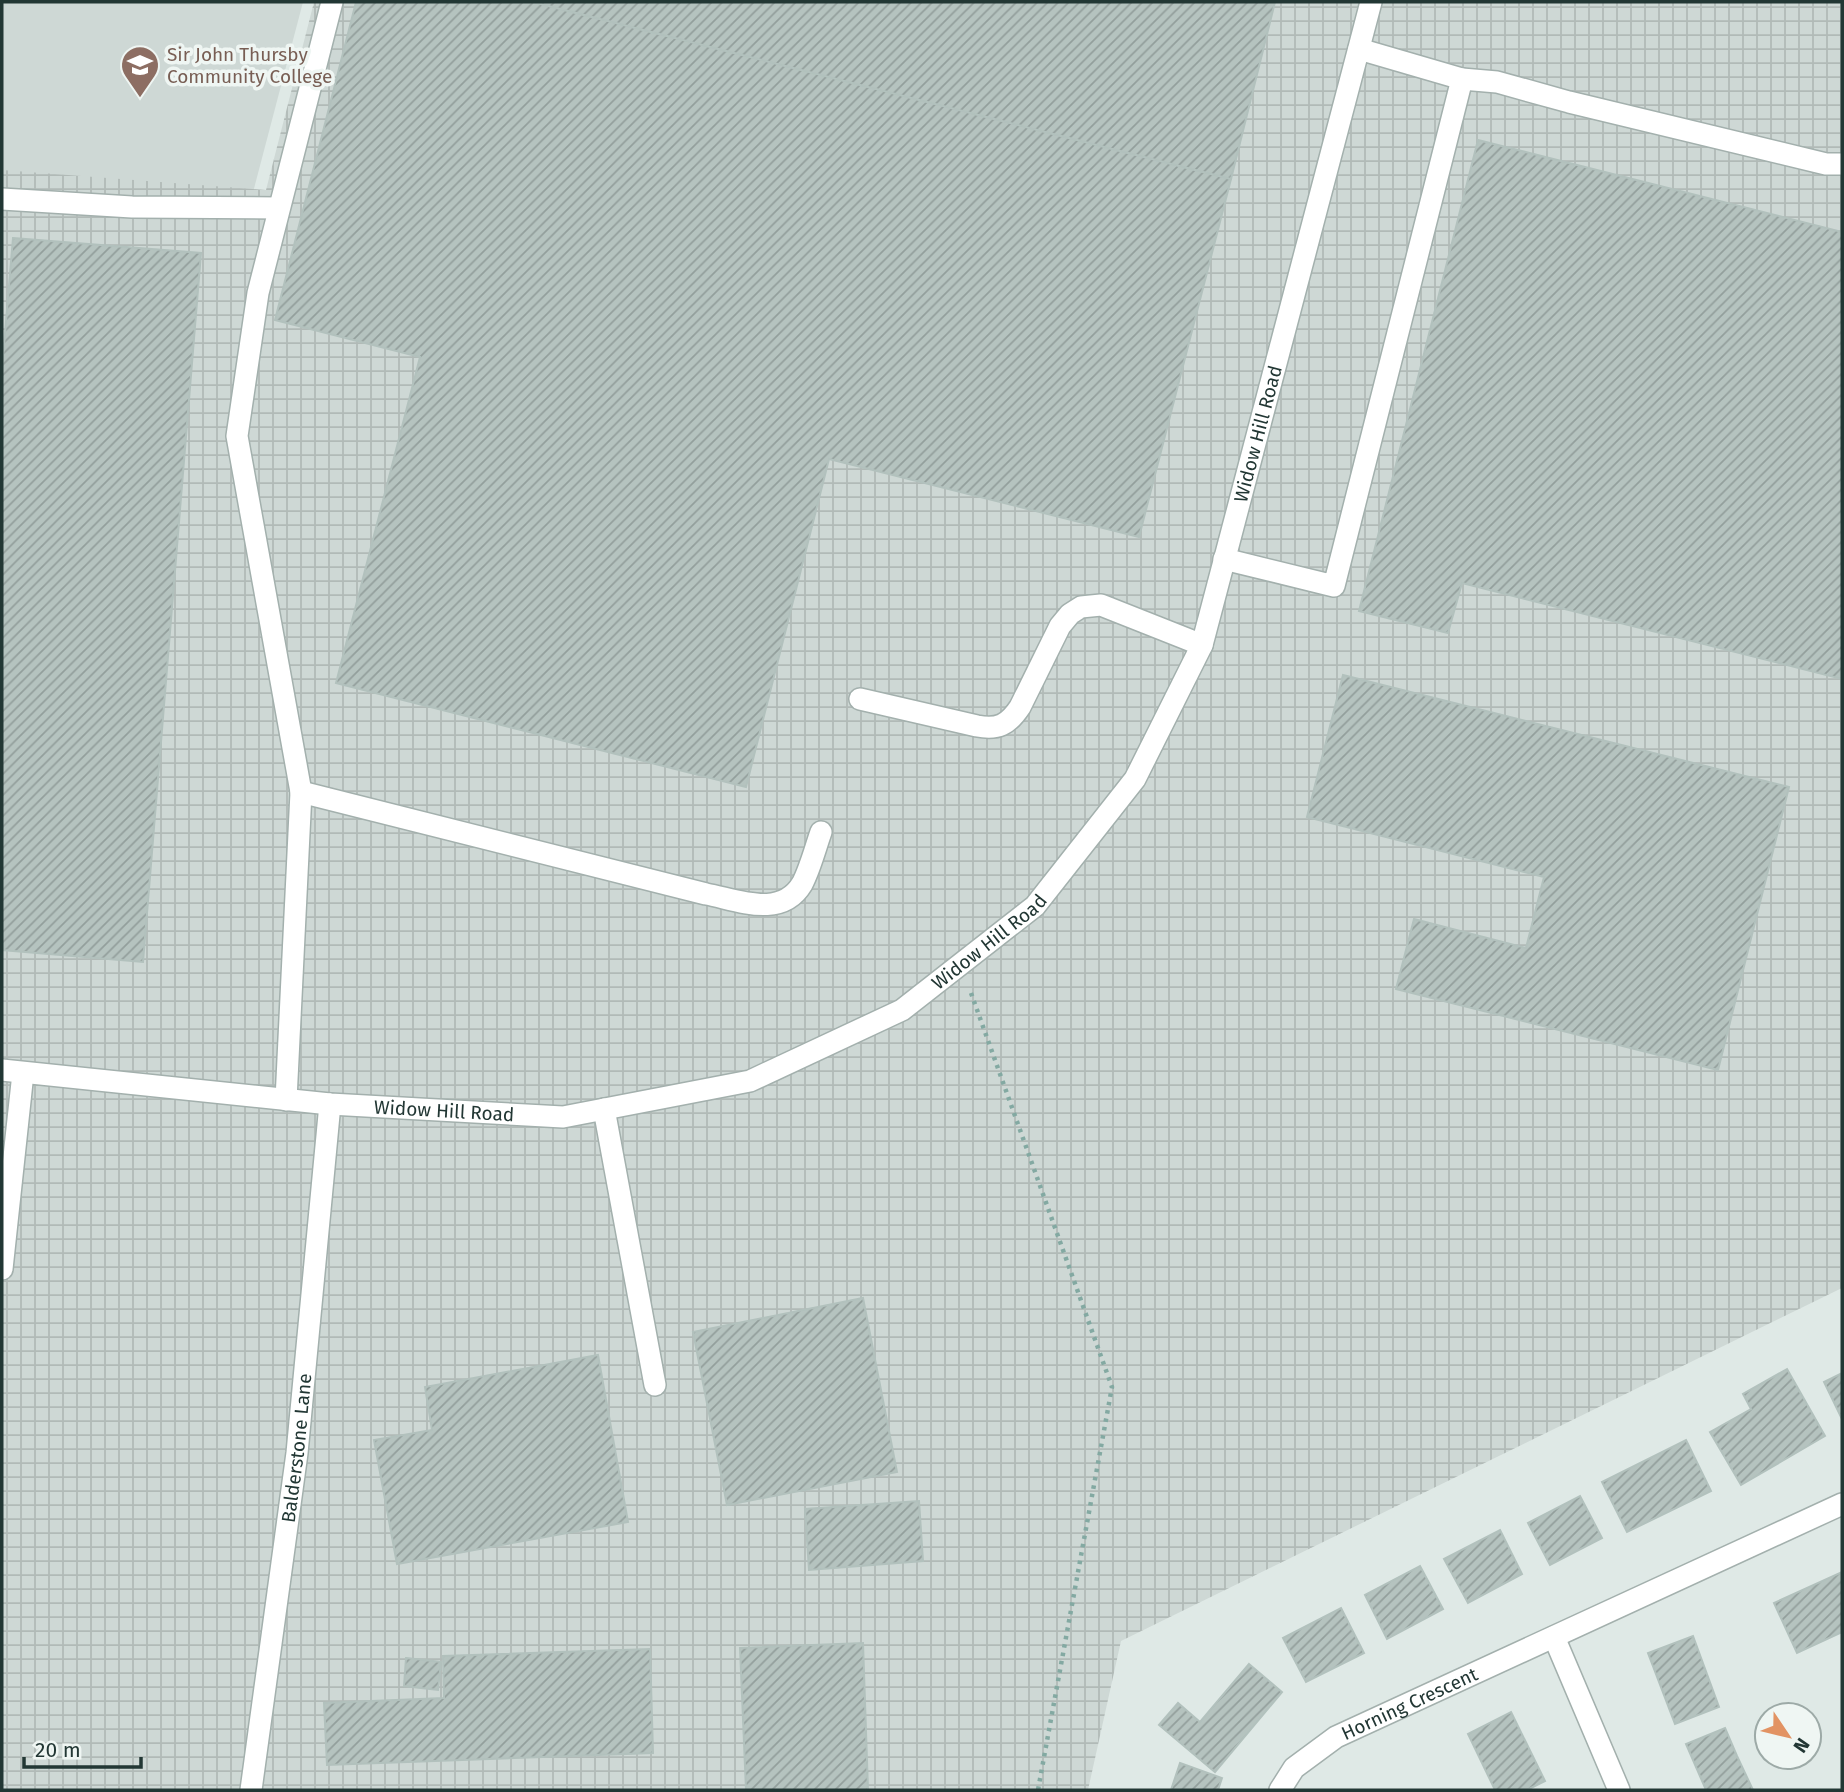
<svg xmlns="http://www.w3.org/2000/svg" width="1844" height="1792" font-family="'Fira Sans',sans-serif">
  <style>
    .built { fill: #ced8d5 }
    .industrial { fill: url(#industrial-grid) }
    .building { fill: url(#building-hatch); stroke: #b2c1bd; stroke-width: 2 }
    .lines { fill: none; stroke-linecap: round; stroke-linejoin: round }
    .minor-casing { stroke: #a3b0ad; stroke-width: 24 }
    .path { stroke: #83a9a2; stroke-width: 4.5; stroke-dasharray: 3.5 5; stroke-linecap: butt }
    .minor { stroke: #fff; stroke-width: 21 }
    .labels { text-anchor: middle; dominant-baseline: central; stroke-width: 7; stroke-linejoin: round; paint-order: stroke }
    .education-label { font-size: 19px; fill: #785e54; stroke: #eff6f3; text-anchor: start }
    .street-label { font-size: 19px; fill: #223734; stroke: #eff6f3 }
  </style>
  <defs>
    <pattern id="industrial-grid" width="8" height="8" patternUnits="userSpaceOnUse" patternTransform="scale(1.75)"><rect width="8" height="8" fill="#ced8d5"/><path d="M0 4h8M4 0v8" fill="none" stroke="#b1bab7"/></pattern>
    <pattern id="building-hatch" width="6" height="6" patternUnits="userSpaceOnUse" patternTransform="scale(1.75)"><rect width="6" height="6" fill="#b5c3bf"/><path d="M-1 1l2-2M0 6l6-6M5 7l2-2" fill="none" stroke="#939f9c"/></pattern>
  </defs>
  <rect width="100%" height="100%" fill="#dfe9e6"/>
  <polygon class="built" points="2,2 303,2 246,219 2,196"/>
  <polygon class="industrial" points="314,2 1842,2 1842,1288 1121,1641 1088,1790 2,1790 2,170 266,190"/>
  <g class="building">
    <polygon points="356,2 533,2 1231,179 1139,537 829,459 746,787 336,683 420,357 275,320"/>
    <polygon points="533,2 1275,2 1231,179"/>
    <polygon points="1478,140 1842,232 1842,679 1462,583 1448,633 1359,611"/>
    <polygon points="13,238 201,253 143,962 2,950 2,369"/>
    <polygon points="1343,675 1789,787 1718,1070 1396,989 1414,919 1526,948 1544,877 1307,817"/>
    <polygon points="863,1298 897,1472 727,1505 693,1332"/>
    <polygon points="598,1355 628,1522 397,1564 374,1440 432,1430 425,1387"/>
    <polygon points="1787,1369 1825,1436 1741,1485 1710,1432 1751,1409 1743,1394"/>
    <polygon points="1842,1373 1842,1419 1824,1382"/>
    <polygon points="1686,1440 1711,1491 1627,1532 1602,1482"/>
    <polygon points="1580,1496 1602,1538 1550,1565 1528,1523"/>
    <polygon points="919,1501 923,1561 809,1570 805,1509"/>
    <polygon points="1500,1530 1522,1574 1468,1603 1444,1559"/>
    <polygon points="1420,1566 1443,1609 1387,1639 1365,1595"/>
    <polygon points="1842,1572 1842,1632 1797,1653 1774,1603"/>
    <polygon points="1341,1608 1364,1653 1306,1682 1283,1638"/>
    <polygon points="1693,1636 1719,1707 1675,1724 1648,1653"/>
    <polygon points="863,1643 868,1790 746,1790 740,1648"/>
    <polygon points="650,1649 653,1753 327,1765 324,1703 444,1698 443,1656"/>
    <polygon points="406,1658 441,1662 438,1690 404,1686"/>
    <polygon points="1249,1664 1282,1692 1215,1772 1159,1725 1178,1703 1200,1722"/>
    <polygon points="1511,1712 1545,1781 1527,1790 1495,1790 1468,1734"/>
    <polygon points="1725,1728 1737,1756 1753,1790 1706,1790 1686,1744"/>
    <polygon points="1180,1763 1222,1778 1218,1790 1171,1790"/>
  </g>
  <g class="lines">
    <defs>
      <g id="minor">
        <polyline points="1462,79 1497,82 1569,102 1826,164 1842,164"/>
        <polyline points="2,199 132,207 279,208"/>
        <polyline points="1224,559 1334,586 1462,79 1359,49"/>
        <path d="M860,699L977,726C998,730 1008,725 1020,707L1060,626L1070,614L1081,607L1101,605L1202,645"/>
        <path d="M301,792L706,894C738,900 781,919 802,884C810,869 815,849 821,832"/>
        <path id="s1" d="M2,1070L330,1104L563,1117L750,1081L902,1010L1035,906L1135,779L1202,645L1371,2"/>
        <polyline points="286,1100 301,792 237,436 258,293 332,2"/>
        <polyline points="604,1109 655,1385"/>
        <polyline points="2,1269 23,1073"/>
        <polyline points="1554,1637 1619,1790"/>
        <path id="s2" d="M251,1790L297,1453L330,1104"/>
        <path id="s3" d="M1280,1790L1294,1768L1336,1737L1842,1504"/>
      </g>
    </defs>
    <use href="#minor" class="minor-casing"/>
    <polyline class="path" points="971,993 1112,1387 1038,1790"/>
    <use href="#minor" class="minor"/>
  </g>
  <defs>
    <symbol id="school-pin" viewBox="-11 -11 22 30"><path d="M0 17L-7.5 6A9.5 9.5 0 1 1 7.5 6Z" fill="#8d6e63" stroke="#eff6f3"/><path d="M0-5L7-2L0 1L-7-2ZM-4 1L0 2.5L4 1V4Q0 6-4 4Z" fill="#fff"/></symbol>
  </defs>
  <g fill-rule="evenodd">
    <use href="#school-pin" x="118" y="43" width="44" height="60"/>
  </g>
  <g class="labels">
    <g class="education-label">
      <text x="167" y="54">Sir John Thursby<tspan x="167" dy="22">Community College</tspan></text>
    </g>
    <g class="street-label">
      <text stroke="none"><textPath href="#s1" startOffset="1620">Widow Hill Road</textPath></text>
      <text stroke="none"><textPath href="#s1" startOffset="1032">Widow Hill Road</textPath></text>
      <text stroke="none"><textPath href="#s1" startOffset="444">Widow Hill Road</textPath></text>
      <text stroke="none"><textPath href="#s2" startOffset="345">Balderstone Lane</textPath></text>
      <text stroke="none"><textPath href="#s3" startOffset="159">Horning Crescent</textPath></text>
    </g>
  </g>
  <rect width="1844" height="1792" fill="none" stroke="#223734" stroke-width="7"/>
  <g transform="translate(1788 1736) rotate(125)"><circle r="33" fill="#eff6f3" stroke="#9daaa7" stroke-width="2"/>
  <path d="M0-5L12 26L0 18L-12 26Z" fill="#e29363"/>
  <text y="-10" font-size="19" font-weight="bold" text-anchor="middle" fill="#223734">N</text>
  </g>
  <path d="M24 1757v10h117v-10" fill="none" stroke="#223734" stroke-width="3.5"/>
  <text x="35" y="1757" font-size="21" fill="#223734" stroke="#eff6f3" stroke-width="5" paint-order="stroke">20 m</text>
</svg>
